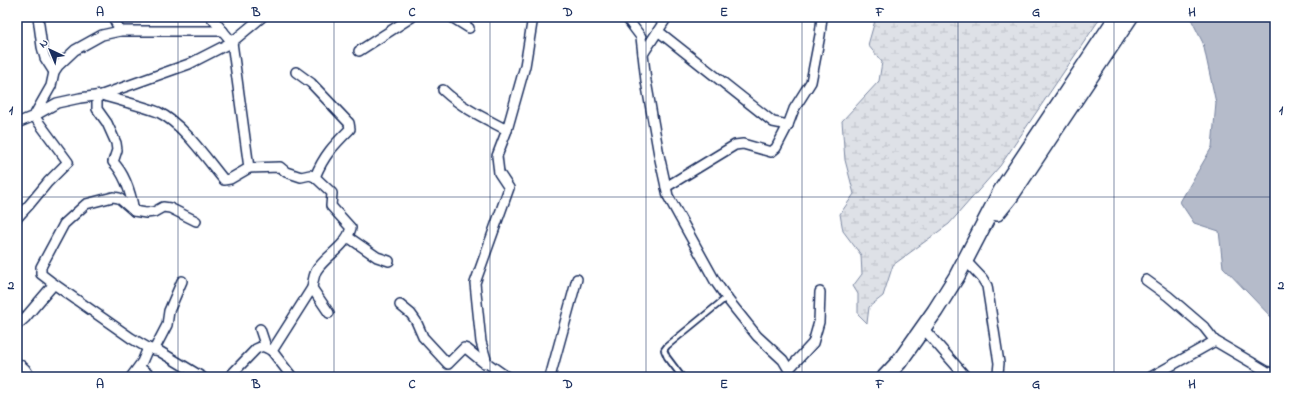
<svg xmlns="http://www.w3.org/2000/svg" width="1292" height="394" font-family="'Indie Flower',sans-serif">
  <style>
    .wetland { fill: url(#wetland-marsh); stroke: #7c88a2 }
    .water { fill: #b5bbca; stroke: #77839f }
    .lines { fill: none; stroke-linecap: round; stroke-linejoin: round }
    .lane-casing { stroke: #1b2f5e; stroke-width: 8 }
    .street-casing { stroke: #1b2f5e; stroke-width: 12 }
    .primary-casing { stroke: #1b2f5e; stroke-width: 18 }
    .lane { stroke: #fff; stroke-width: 4.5 }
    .street { stroke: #fff; stroke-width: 9 }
    .primary { stroke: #fff; stroke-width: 15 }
    .grid { fill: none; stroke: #1b2f5e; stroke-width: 1; stroke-opacity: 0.55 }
    .neatline { fill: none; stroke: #1b2f5e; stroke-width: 1.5 }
    .grid-label { font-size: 13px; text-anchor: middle; font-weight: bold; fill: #1b2f5e }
  </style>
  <defs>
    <pattern id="wetland-marsh" width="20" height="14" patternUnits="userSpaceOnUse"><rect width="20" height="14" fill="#dee1e7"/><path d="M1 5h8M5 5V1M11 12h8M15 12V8" fill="none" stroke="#bec1c9"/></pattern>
  </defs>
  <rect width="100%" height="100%" fill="#fff"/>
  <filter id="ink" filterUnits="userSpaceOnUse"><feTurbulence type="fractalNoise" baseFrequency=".025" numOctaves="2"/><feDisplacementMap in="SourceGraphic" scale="8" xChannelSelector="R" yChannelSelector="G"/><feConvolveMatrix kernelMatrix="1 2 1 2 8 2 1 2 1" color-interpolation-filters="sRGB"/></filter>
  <g filter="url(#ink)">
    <polygon class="wetland" points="876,17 1101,17 1000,166 949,224 893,265 883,296 869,307 867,323 858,314 858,294 853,286 862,274 861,255 843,231 840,214 854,194 845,160 842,121 879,81 882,62 868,45"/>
    <polygon class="water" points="1190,17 1275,17 1275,323 1273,319 1223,267 1219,231 1194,223 1180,202 1212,147 1216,103 1203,43"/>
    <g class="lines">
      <defs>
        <polyline id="lane" points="682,377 667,357 664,350 667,346 727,297"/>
        <g id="street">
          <polyline points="38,17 42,47 45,58 54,72"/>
          <polyline points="113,17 120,31"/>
          <polyline points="211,17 232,42 249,168"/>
          <polyline points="454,17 453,18 469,28"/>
          <polyline points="626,17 641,37 646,81 659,155 668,196 715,281 729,301 757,336 783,360 793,377"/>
          <polyline points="658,31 773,122 788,125"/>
          <polyline points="359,51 412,17"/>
          <polyline points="643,54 667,17"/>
          <path d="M296,72L311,83L349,123L350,129C334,145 324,155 315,177"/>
          <path d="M443,90C462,108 484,118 507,130"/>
          <path d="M102,95C120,101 140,105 158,112C183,124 206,158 224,180L230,179L249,168L280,167L286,172L301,177L310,175L315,177L332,193L331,206L351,228C346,246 330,253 319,267C314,272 313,281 312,288L272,351L292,377"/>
          <path d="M97,96V109L107,123L116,143L117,150L113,162C126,175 131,194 134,211"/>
          <polyline points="17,123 34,116 57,103 80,98 102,95 189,64 232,42 262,17"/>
          <polyline points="666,187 735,145 743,144 771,152 776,148 788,125 794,109 811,82 820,35 822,17"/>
          <polyline points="17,218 29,205 48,182 68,162 34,116 51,86 54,72 58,66 75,50 102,35 120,31 223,31"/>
          <polyline points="348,237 377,257 389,261"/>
          <polyline points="965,260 982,278 987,286 999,363 998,373 995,377"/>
          <polyline points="1146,280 1168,296 1204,327 1215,341 1266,371 1275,374"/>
          <polyline points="54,284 41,274 41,267 64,224 86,204 113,197 119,198 134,211 146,213 154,212 163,207 170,208 196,221"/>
          <polyline points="312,288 329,313"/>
          <polyline points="400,305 411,314 416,321 423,337 448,364 464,348 467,349 484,363 487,363"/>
          <polyline points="17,325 25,318 54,284 131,338 148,348 159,351 202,377"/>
          <polyline points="923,328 966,377"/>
          <polyline points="260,329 266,347"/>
          <polyline points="154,350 167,325 169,311 182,281"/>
          <path d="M17,363C23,366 28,371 29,377"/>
          <polyline points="139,367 152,377"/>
          <polyline points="789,369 813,343 819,322 820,292"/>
          <polyline points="131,377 142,362 148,348"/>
          <path d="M229,377L256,349C263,345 265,347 272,351"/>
          <polyline points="507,377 487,363 481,342 475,283 509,188 499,173 497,156 507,130 525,66 533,17"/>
          <polyline points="550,377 577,279"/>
          <polyline points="1151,377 1215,341"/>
        </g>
        <g id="primary">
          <polyline points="997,213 1010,197 1130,17"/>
          <polyline points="885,377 899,362 935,311 957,276 1001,191 1117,17"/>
        </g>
      </defs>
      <use href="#lane" class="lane-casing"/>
      <use href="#street" class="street-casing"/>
      <use href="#primary" class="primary-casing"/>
      <use href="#lane" class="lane"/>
      <use href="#street" class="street"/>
      <use href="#primary" class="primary"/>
    </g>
  </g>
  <path class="grid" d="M178,17V377M334,17V377M490,17V377M646,17V377M802,17V377M958,17V377M1114,17V377M17,197H1275"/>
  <rect width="1292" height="394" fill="none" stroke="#fff" stroke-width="44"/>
  <g transform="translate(50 50) rotate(316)" stroke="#ffffff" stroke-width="3" paint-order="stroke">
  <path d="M0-3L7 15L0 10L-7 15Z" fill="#1b2f5e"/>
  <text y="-6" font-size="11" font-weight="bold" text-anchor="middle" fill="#1b2f5e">N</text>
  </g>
  <rect x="22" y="22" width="1248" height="350" class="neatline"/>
  <g class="grid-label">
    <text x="100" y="16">A</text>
    <text x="256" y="16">B</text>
    <text x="412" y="16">C</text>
    <text x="568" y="16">D</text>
    <text x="724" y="16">E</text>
    <text x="880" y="16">F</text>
    <text x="1036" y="16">G</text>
    <text x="1192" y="16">H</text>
    <text x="11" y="114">1</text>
    <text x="1281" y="114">1</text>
    <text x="11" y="289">2</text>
    <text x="1281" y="289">2</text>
    <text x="100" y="388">A</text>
    <text x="256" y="388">B</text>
    <text x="412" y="388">C</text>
    <text x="568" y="388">D</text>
    <text x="724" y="388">E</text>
    <text x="880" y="388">F</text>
    <text x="1036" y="388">G</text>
    <text x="1192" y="388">H</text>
  </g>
</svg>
